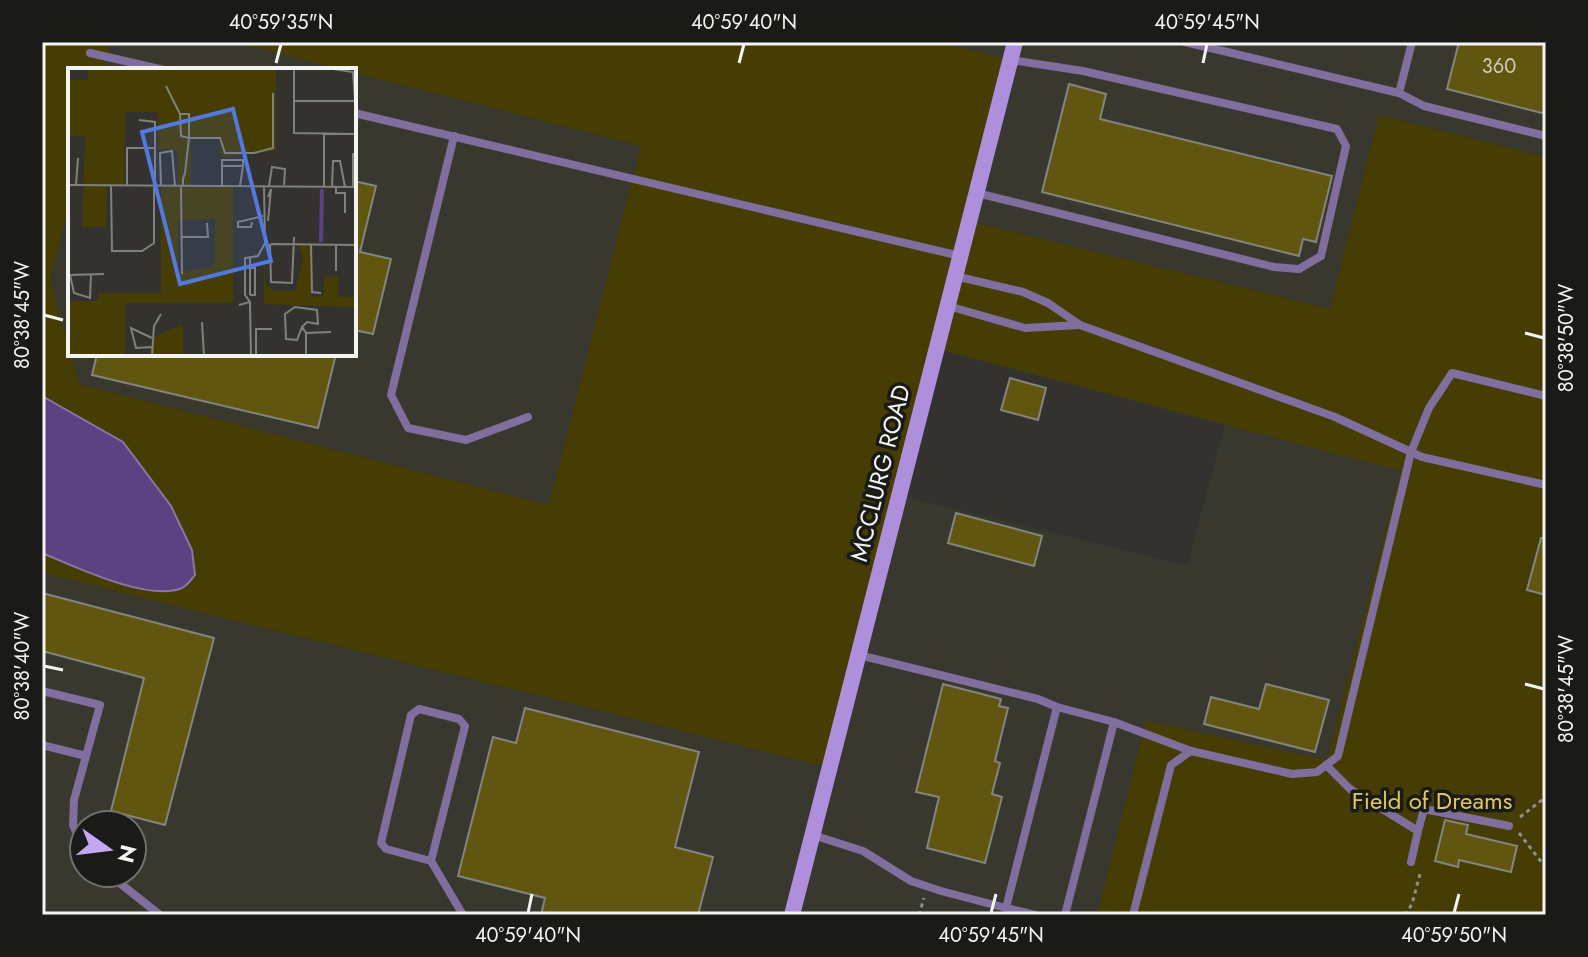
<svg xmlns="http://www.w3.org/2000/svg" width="1588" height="957" font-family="Jost,sans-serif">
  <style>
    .built { fill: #39382e; fill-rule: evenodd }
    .green { fill: #463d04 }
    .water { fill: #5d4283; stroke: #8a77a4; stroke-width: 2 }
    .building { fill: #615610; stroke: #858580; stroke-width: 2 }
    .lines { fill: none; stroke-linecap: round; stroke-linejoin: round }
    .path { stroke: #90908d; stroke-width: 3; stroke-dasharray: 4 4; stroke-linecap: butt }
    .lane { stroke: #806e9e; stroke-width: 8 }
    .secondary { stroke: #ad8fdc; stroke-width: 16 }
    .ticks { fill: none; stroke: #f4f4f1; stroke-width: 3 }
    .labels { text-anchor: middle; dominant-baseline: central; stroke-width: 7; stroke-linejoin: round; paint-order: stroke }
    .number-label { font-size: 20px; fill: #cfccb9 }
    .street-label { font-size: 24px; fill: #f4f4f1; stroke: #1a1a18 }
    .park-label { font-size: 24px; fill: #dfca55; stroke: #1a1a18 }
    .inset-river { fill: none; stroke: #5d4283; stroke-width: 4 }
    .inset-road { fill: none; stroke: #80807d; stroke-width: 2 }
    .view { fill: #5378de; fill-opacity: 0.15; stroke: #5378de; stroke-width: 4 }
    .inset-edge { fill: none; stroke: #f4f4f1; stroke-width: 4 }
    .neatline { fill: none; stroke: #f4f4f1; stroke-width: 3 }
    .ticks-label { font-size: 20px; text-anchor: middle; fill: #f4f4f1 }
  </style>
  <rect width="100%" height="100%" fill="#33322f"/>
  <g class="built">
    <polygon points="111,42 234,42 343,70 104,70"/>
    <polygon points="939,42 1546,42 1546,157 1379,115 1330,309 969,221"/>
    <polygon points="354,73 641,146 550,505 79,384 71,354 354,354"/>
    <polygon points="70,202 70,351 50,279"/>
    <path d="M1225,424L1401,470L1327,760L1146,722L1097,915H42V573L829,768L899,495L1187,566ZM84,825H132V873H84Z"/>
  </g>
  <polygon class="green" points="42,42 111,42 104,70 70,70 70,202 50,279 79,384 549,505 641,146 354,73 354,70 343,70 234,42 939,42 1010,60 969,221 1330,309 1379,115 1546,157 1546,915 1097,915 1146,721 1327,760 1401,471 937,349 830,768 42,573 42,553 103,578 56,403 42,396"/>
  <path class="water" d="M42,396L123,442L171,506L192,550L195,575C191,580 188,585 182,588C148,602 76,567 42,553Z"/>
  <g class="building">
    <polygon points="1459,42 1546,42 1546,114 1447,89"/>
    <polygon points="1069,84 1106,94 1100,119 1332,176 1316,242 1303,239 1299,256 1042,192"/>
    <polygon points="354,181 376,186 360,252 391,259 373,334 354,330"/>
    <polygon points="97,354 336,354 318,428 92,375"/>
    <polygon points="1010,378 1046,388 1038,420 1001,410"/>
    <polygon points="956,513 1042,536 1034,566 948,543"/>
    <polygon points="1541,538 1546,538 1546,595 1527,590"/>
    <polygon points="42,593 214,638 165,825 111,811 144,678 42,651"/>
    <polygon points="943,684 1001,699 999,706 1008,708 995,761 1000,763 992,794 1002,797 985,863 927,848 939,797 916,792"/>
    <polygon points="1266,684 1329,700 1315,752 1204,724 1211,697 1259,709"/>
    <polygon points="525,708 699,752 675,847 713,857 698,915 541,915 545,898 458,876 493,737 516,743"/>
    <polygon points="1445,820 1468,825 1466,834 1517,846 1511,872 1459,860 1458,867 1435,861"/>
  </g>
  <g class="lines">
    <g class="path">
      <polyline points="1520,817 1546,797"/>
      <polyline points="1519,833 1546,868"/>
      <polyline points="919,915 924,898"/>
      <polyline points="1405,915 1412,904 1420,874"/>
    </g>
    <g class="lane">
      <polyline points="1185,42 1399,93 1412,42"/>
      <polyline points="90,53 164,70"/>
      <polyline points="1399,93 1424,106 1546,136"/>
      <polyline points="354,113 960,256"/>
      <polyline points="454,136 391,395 408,428 466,440 528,417"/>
      <polyline points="977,193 1274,267 1299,269 1321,256 1346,146 1337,129 1083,71 1011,60"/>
      <polyline points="955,276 1023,292 1048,303 1080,325 1335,417 1422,457 1546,485"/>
      <polyline points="948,306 1025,328 1079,325"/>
      <polyline points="42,691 100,705 74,800 73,825 84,849"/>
      <polyline points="1057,707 1114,722 1065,915"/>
      <polyline points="1114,722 1191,751"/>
      <polyline points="42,745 86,756"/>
      <polyline points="1326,765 1350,789 1418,831 1411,862"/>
      <polyline points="1418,831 1424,809 1509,826"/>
      <polyline points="813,835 863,851 911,881 941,891 1006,908 1057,707 1038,699 859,655"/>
      <polyline points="431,861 386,849 381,843 411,715 419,709 459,719 465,726 431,861 463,915"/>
      <polyline points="107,873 160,915"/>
      <polyline points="1006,908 1035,915"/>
      <polyline points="1133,915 1171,765 1191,751 1292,774 1317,772 1338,756 1411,452 1429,408 1452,373 1546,396"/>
    </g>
    <polyline class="secondary" points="792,915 1015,42"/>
  </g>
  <path class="ticks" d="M276,63L281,44M739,63L744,44M1203,63L1207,44M44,315L63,320M1525,333L1544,338M44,666L63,670M1525,684L1544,689M528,913L532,894M991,913L996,894M1454,913L1459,894"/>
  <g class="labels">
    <g class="number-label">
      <text x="1499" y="66">360</text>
    </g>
    <g class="street-label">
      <text transform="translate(880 473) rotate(-76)">MCCLURG ROAD</text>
    </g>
    <g class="park-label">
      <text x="1432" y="800">Field of Dreams</text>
    </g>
  </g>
  <g transform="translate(68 68)">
    <rect width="288" height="288" fill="#33322f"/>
    <path d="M21,0H208V83L153,89L152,71H123V118H165V235H57V288H0V233H30V225H93V118L110,117L109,81H90V44H57L56,117L39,118L38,159H14L17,68H0V12H20ZM147,151L146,199L110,204V152ZM230,177H243V229L256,228V208L270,209V229H288V239L196,236V194L198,217L206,223H227L235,191ZM115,256V288H84V270Z" fill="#463d04" fill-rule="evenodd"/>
    <path class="inset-river" d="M253,174L254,121"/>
    <path class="inset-road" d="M226,0V65L288,66M258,0L285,4L287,33M98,18L112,46M225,33H288M71,52L87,54V80M285,85V119M154,98V92H175V98M0,117L288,119M8,117L10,90M43,117L44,183H74L86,175V118M59,117V80H87V118M93,118L92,85L104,83L107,118M113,118L114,206M115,118V111L117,105L120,78L121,70V46H112L113,68L121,70H152L157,85H186L205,80V25M154,118V98H175L172,118M201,118L204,99L217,101L216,117M256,119V66M264,119L265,93H272L277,119M268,119V125H277V145M200,129L203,121L200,153M184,154L183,159H170V154L195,148M114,169H140L139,155M202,176L203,214L224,215L226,169M203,176L288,177M243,177L244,224L253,225M268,177V203M2,207L6,225L22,230L23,206M2,207L36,206M182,227V190M182,227H187V200H182M182,235L183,288M171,237L182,234L177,227V190L190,188L197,175L196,118M134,254L136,288M234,259L229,272L218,271L217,246L227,239L249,242L250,256L239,254L234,259L238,265M84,270L63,260L68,280L84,279M84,288L86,258L93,246M188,288V261H204M238,288V265L263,264"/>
    <path class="view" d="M165,41L203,193L112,216L74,64Z"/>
    <rect width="288" height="288" class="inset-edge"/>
  </g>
  <rect width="1588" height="957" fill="none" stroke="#1a1a18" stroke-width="88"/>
  <g transform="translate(108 849) rotate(104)"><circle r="38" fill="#1a1a18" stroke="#71716f" stroke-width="2"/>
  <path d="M0-6L14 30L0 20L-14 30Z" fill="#c4a7f2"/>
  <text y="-12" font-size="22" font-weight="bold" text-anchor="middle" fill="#f4f4f1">N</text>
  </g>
  <rect x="44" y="44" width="1500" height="869" class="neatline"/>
  <g class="ticks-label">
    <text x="281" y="29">40°59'35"N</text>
    <text x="744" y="29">40°59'40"N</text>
    <text x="1207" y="29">40°59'45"N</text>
    <text transform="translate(22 315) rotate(-90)" y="7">80°38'45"W</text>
    <text transform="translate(1566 338) rotate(-90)" y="7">80°38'50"W</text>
    <text transform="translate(22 666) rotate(-90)" y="7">80°38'40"W</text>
    <text transform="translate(1566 689) rotate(-90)" y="7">80°38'45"W</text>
    <text x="528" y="942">40°59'40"N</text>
    <text x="991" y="942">40°59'45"N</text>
    <text x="1454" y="942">40°59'50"N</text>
  </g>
</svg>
